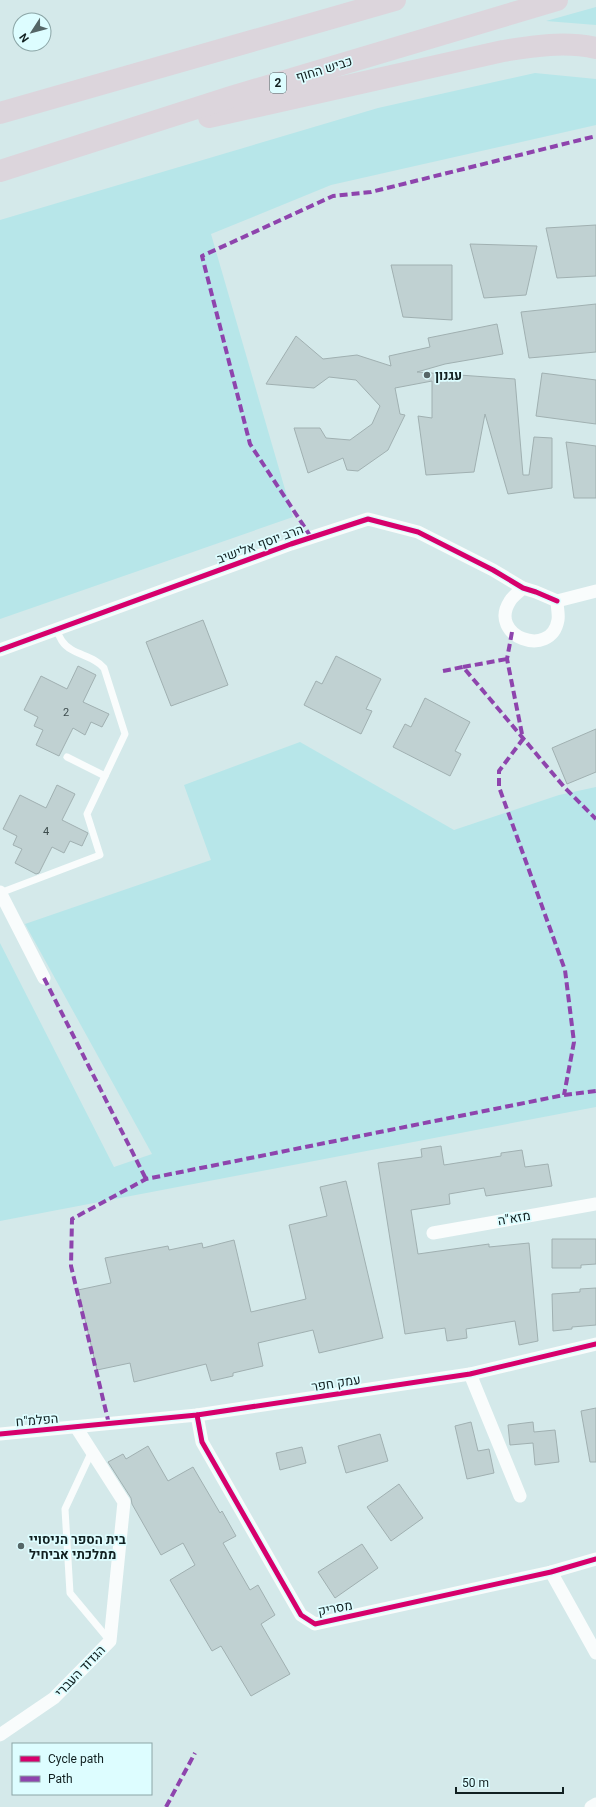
<svg xmlns="http://www.w3.org/2000/svg" width="596" height="1807" font-family="Roboto,Heebo,sans-serif">
  <style>
    .green { fill: #b7e6e9 }
    .building { fill: #c0d1d2; stroke: #a0b0b1 }
    .lines { fill: none; stroke-linecap: round; stroke-linejoin: round }
    .lane { stroke: #f9fcfc; stroke-width: 7 }
    .street { stroke: #f9fcfc; stroke-width: 13 }
    .highway { stroke: #dcd5dc; stroke-width: 22 }
    .quiet { stroke: #8e44ad; stroke-width: 4; stroke-dasharray: 8 4; stroke-linecap: butt }
    .cycleway-casing { stroke: #ddfdff; stroke-width: 8 }
    .cycleway { stroke: #d6006c; stroke-width: 5 }
    .poi-dot { fill: #556667; stroke: #ddfdff; stroke-width: 1.5 }
    .labels { text-anchor: middle; dominant-baseline: central; stroke-width: 3.5; stroke-linejoin: round; paint-order: stroke }
    .number-label { font-size: 11px; fill: #3d4c4d }
    .shield { fill: #ddfdff; stroke: #4e6264; stroke-width: 1 }
    .shield-label { font-size: 12px; font-weight: bold; fill: #112021 }
    .street-label { font-size: 13px; fill: #112021; stroke: #ddfdff }
    .poi-label { font-size: 13px; font-weight: bold; fill: #112021; stroke: #ddfdff; text-anchor: start }
  </style>
  <rect width="100%" height="100%" fill="#d4e9ea"/>
  <g class="green">
    <polygon points="596,7 596,25 546,21"/>
    <polygon points="535,73 596,79 596,125 331,185 211,234 293,517 0,619 0,220 378,108"/>
    <polygon points="300,742 454,830 559,795 596,787 596,1107 0,1221 0,943 114,1167 152,1154 25,924 211,860 184,785"/>
  </g>
  <g class="building">
    <polygon points="596,225 596,276 557,278 546,228"/>
    <polygon points="470,244 537,246 526,295 484,298"/>
    <polygon points="391,265 452,265 452,320 403,317"/>
    <polygon points="596,304 596,352 529,358 521,312"/>
    <polygon points="497,324 503,354 445,364 417,372 515,379 523,475 529,475 534,437 552,438 552,488 508,494 485,414 474,472 426,475 418,416 432,418 432,381 395,388 400,414 405,415 388,450 358,471 347,470 343,458 308,473 294,428 320,428 326,438 350,440 372,424 380,406 356,380 329,377 314,388 266,384 296,336 323,359 357,355 391,366 389,356 430,347 428,338"/>
    <polygon points="542,373 596,380 596,424 536,416"/>
    <polygon points="566,442 596,446 596,498 574,498"/>
    <polygon points="203,620 228,685 171,706 146,642"/>
    <polygon points="336,656 381,679 366,709 372,711 361,734 304,705 316,681 322,684"/>
    <polygon points="78,666 96,675 83,702 109,714 102,727 91,722 85,735 73,728 59,756 36,745 43,730 34,726 38,717 24,710 41,676 67,689"/>
    <polygon points="425,698 470,722 455,751 461,754 450,776 393,747 405,724 411,727"/>
    <polygon points="596,729 596,772 567,784 552,748"/>
    <polygon points="57,785 75,794 62,820 88,833 82,846 70,841 64,853 52,847 39,873 36,874 15,863 22,849 13,845 17,836 3,829 20,795 46,808"/>
    <polygon points="441,1146 444,1165 501,1156 501,1153 522,1150 525,1167 548,1164 552,1186 486,1196 484,1188 449,1194 450,1204 411,1210 418,1254 489,1244 489,1247 529,1243 538,1341 519,1345 515,1321 466,1329 467,1338 447,1341 445,1328 405,1334 378,1163 422,1157 421,1149"/>
    <polygon points="346,1181 383,1338 319,1353 313,1330 258,1343 263,1366 233,1373 233,1376 211,1381 206,1364 134,1382 130,1363 97,1370 78,1290 111,1283 105,1258 168,1246 169,1250 202,1243 203,1248 234,1240 251,1312 306,1299 289,1225 327,1216 320,1187"/>
    <polygon points="552,1239 596,1239 596,1264 581,1265 581,1268 552,1268"/>
    <polygon points="596,1288 596,1325 572,1327 572,1329 553,1331 552,1294 580,1292 580,1289"/>
    <polygon points="596,1408 596,1462 590,1462 581,1411"/>
    <polygon points="471,1422 478,1451 489,1449 494,1473 467,1479 455,1426"/>
    <polygon points="533,1422 534,1432 555,1430 559,1462 535,1465 533,1443 510,1445 508,1425"/>
    <polygon points="380,1434 388,1461 346,1473 338,1446"/>
    <polygon points="148,1446 168,1481 193,1467 220,1513 222,1511 236,1536 223,1543 250,1590 258,1585 275,1615 261,1624 290,1674 251,1696 221,1646 212,1651 170,1580 195,1565 183,1543 161,1555 132,1504 131,1498 108,1462 123,1454 126,1459"/>
    <polygon points="302,1447 306,1463 280,1470 276,1453"/>
    <polygon points="399,1484 423,1518 391,1541 367,1507"/>
    <polygon points="362,1544 378,1568 335,1598 318,1572"/>
  </g>
  <g class="lines">
    <g class="lane">
      <polyline points="67,757 105,776"/>
      <path d="M0,893L100,855L87,814L125,734L104,668C94,655 71,655 62,641C60,638 58,633 56,630"/>
      <polyline points="92,1451 65,1509 70,1593 110,1641"/>
    </g>
    <g class="street">
      <path d="M523,588C519,592 513,596 510,601C487,636 551,660 558,620C559,614 557,607 557,601"/>
      <polyline points="557,601 596,591"/>
      <polyline points="0,650 291,544 368,519 418,532 493,570 523,588 536,592 557,601"/>
      <polyline points="0,892 44,978"/>
      <polyline points="433,1233 596,1204"/>
      <polyline points="470,1374 520,1496"/>
      <polyline points="197,1415 202,1442 301,1615 315,1624 551,1572 596,1559"/>
      <polyline points="0,1434 197,1415 470,1374 596,1344"/>
      <polyline points="551,1572 596,1653"/>
      <polyline points="0,1735 54,1698 110,1641 124,1502 76,1427"/>
      <polyline points="591,1807 596,1804"/>
    </g>
    <g class="highway">
      <polyline points="0,113 395,0"/>
      <path d="M209,117L503,51C534,46 565,41 596,48"/>
      <polyline points="0,171 231,97 557,0"/>
    </g>
    <g class="quiet">
      <polyline points="311,537 250,444 202,256 333,196 371,192 596,136"/>
      <polyline points="512,632 507,659 523,739 499,771 499,787 565,970 574,1042 564,1095"/>
      <polyline points="463,667 507,659"/>
      <polyline points="443,671 463,667 565,788 596,819"/>
      <polyline points="44,978 146,1179"/>
      <polyline points="109,1424 71,1266 72,1219 146,1179 564,1095 596,1091"/>
      <polyline points="166,1807 195,1753"/>
    </g>
    <defs>
      <g id="cycleway">
        <polyline points="0,650 291,544 368,519 418,532 493,570 523,588 536,592 557,601"/>
        <polyline points="197,1415 202,1442 301,1615 315,1624 551,1572 596,1559"/>
        <polyline points="0,1434 197,1415 470,1374 596,1344"/>
      </g>
    </defs>
    <use href="#cycleway" class="cycleway-casing"/>
    <use href="#cycleway" class="cycleway"/>
  </g>
  <g class="poi-dot">
    <circle cx="427" cy="375" r="4"/>
    <circle cx="21" cy="1546" r="4"/>
  </g>
  <g class="labels">
    <g class="number-label">
      <text x="66" y="712">2</text>
      <text x="46" y="831">4</text>
    </g>
    <rect class="shield" x="270" y="73" width="16" height="20" rx="3"/>
    <g class="shield-label">
      <text x="278" y="83">2</text>
    </g>
    <g class="street-label">
      <text transform="translate(324 69) rotate(-17)">כביש החוף</text>
      <text transform="translate(260 544) rotate(-20)">הרב יוסף אלישיב</text>
      <text transform="translate(514 1218) rotate(-10)">מזא"ה</text>
      <text transform="translate(336 1383) rotate(-9)">עמק חפר</text>
      <text transform="translate(37 1420) rotate(-5)">הפלמ"ח</text>
      <text transform="translate(335 1608) rotate(-11)">מסריק</text>
      <text transform="translate(80 1671) rotate(-46)">הגדוד העברי</text>
    </g>
    <g class="poi-label">
      <text x="435" y="375">עגנון</text>
      <text x="29" y="1539">בית הספר הניסויי<tspan x="29" dy="15">ממלכתי אביחיל</tspan></text>
    </g>
  </g>
  <rect x="12" y="1743" width="140" height="52" fill="#ddfdff" stroke="#8ba5a6"/>
  <rect x="20" y="1756" width="20" height="6" fill="#d6006c" stroke="#8ba5a6"/>
  <text x="48" y="1763" font-size="12" fill="#112021">Cycle path</text>
  <rect x="20" y="1776" width="20" height="6" fill="#8e44ad" stroke="#8ba5a6"/>
  <text x="48" y="1783" font-size="12" fill="#112021">Path</text>
  <g transform="translate(32 32) rotate(234)"><circle r="19" fill="#ddfdff" stroke="#8ba5a6"/>
  <path d="M0-3L7 15L0 10L-7 15Z" fill="#556667"/>
  <text y="-6" font-size="11" font-weight="bold" text-anchor="middle" fill="#112021">N</text>
  </g>
  <path d="M456 1787v6h107v-6" fill="none" stroke="#112021" stroke-width="2"/>
  <text x="462" y="1787" font-size="12" fill="#112021" stroke="#ddfdff" stroke-width="3" paint-order="stroke">50 m</text>
</svg>
